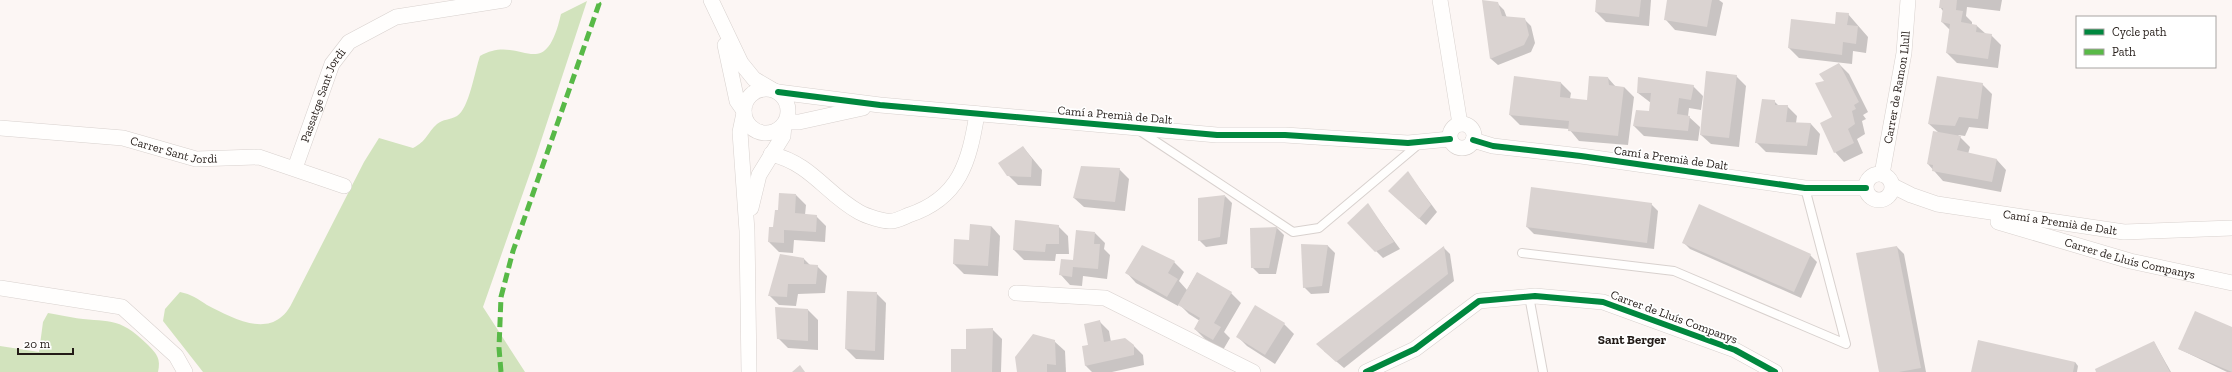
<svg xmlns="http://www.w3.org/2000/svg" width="2232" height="372" font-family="'Zilla Slab',serif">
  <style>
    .green { fill: #d2e3bd }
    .shadow { fill: #0003 }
    .building { fill: #dad3d1 }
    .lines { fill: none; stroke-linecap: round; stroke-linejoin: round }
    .lane-casing { stroke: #d8d1ce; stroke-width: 10 }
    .street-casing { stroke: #d8d1ce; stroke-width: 16 }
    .lane { stroke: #fffefd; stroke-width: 8 }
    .street { stroke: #fffefd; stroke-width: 15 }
    .quiet { stroke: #58b947; stroke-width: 5; stroke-dasharray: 10 5; stroke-linecap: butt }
    .cycleway-casing { stroke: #fff; stroke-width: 8 }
    .cycleway { stroke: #00873e; stroke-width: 6 }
    .labels { text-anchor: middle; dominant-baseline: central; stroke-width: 3.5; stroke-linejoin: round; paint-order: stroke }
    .street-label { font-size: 12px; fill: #231b17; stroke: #fff }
    .neighbourhood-label { font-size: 13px; font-weight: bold; fill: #231b17; stroke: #fff }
  </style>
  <rect width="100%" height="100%" fill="#fcf6f4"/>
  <g class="green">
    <path d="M587,1L536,156L483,307L525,372H203L163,321L165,309L180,292C191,294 198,299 207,305C227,315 259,334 280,318C286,314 290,307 293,301L364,162L379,138L413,148C427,141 427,133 437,124C443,119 450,120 457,116C469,109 475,70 480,56C521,32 544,88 561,14Z"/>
    <path d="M48,313C56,314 62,316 70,317C108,324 117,314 148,345C157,354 161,359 158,372H0V346L39,352L43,322Z"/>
  </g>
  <g class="shadow">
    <polygon points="1597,0 1651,0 1649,26 1606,22 1596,12"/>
    <polygon points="1668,0 1719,0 1723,3 1716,36 1675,30 1666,20"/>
    <polygon points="1941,0 2002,0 2000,11 1967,7 1966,16 1972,22 1972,25 1977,26 1986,34 1991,35 2001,45 1998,68 1957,63 1947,53 1950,30 1942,22 1943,11 1940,7"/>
    <polygon points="1483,1 1497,3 1504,10 1507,18 1524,19 1531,26 1535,43 1531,52 1498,65 1491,59"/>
    <polygon points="1848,14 1868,37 1866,53 1853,51 1852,64 1799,58 1789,48 1836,26"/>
    <polygon points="1839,64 1849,74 1868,112 1863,115 1866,119 1862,121 1865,134 1857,139 1863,153 1844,162 1835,152 1834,117 1825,81"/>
    <polygon points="1736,76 1746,86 1739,147 1711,144 1701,135"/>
    <polygon points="1515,77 1561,83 1571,93 1570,99 1588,101 1608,78 1616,87 1624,87 1634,97 1628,145 1579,141 1569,129 1520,125 1510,115"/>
    <polygon points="1639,78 1693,86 1703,96 1701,110 1689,108 1688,116 1700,127 1698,141 1644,136 1634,126 1650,112 1651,103 1638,93"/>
    <polygon points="1982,84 1992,94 1988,129 1969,127 1965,136 1958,135 1970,147 1968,154 1997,160 2006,170 2001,192 1943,181 1928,164 1939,133 1929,124"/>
    <polygon points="1774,101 1779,106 1787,106 1797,116 1796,123 1811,124 1820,134 1817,155 1766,152 1756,142"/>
    <polygon points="1023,147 1042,170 1041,186 1018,185 1008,175"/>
    <polygon points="1119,169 1129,179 1125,211 1084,207 1074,198"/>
    <polygon points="1408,173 1437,212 1426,225 1397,198"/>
    <polygon points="796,195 806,205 805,215 816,216 826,226 825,242 794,240 793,253 779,252 769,242 779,211"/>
    <polygon points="1225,196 1232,203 1227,244 1206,247 1199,240"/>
    <polygon points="1651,204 1658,211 1654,249 1534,234 1527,227"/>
    <polygon points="1368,205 1400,249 1383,258 1348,223"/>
    <polygon points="1016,221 1058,226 1068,236 1069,254 1056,254 1055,261 1024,260 1014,250"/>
    <polygon points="991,226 1000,236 998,276 964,274 954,264 970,241"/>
    <polygon points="1277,228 1284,235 1276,274 1259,274 1252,267 1251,229"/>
    <polygon points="1095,233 1105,243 1104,249 1110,255 1107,279 1083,276 1082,286 1070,285 1061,275"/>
    <polygon points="1683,242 1810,255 1817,262 1801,298 1690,249"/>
    <polygon points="1302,245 1328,246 1335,253 1329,293 1311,294 1304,287"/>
    <polygon points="1443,247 1450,254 1454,281 1344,368 1324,351"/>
    <polygon points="1897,247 1904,254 1926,372 1880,372"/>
    <polygon points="804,259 810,265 817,266 827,276 825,293 798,294 796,306 779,305 769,295"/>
    <polygon points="1174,262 1184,272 1179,281 1187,290 1197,273 1231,293 1241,303 1224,332 1230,338 1223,350 1205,339 1195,329 1200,321 1189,314 1179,304 1178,306 1136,283 1127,273"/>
    <polygon points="876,293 886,303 884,360 856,359 846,349"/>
    <polygon points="776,308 808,310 818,320 818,350 788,348 778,338"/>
    <polygon points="1100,322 1109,331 1111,342 1133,345 1143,355 1144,365 1112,372 1092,372 1086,366 1083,347 1089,345"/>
    <polygon points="1284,324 1294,334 1275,364 1247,346 1237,336"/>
    <polygon points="992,329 1002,339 1001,372 952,372"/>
    <polygon points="2232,329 2232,372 2227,372 2179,349"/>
    <polygon points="1054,341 1065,351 1066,372 1018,372"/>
    <polygon points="2154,342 2171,372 2098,372"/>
    <polygon points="2075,362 2078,366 2077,372 1972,372"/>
  </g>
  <g class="building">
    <polygon points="1482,0 1498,2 1502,16 1525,18 1529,35 1524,45 1490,59"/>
    <polygon points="1596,0 1641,0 1639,17 1595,12"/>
    <polygon points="1667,0 1712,0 1707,27 1664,20"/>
    <polygon points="1940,0 1957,0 1956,10 1963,11 1961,22 1977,25 1976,32 1992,34 1988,59 1946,53 1950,24 1941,22 1943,8 1939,8"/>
    <polygon points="1836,12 1849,13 1847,25 1858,26 1856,44 1843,42 1842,55 1788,48 1791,19 1835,24"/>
    <polygon points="1839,63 1859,102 1854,105 1856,109 1852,111 1855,124 1848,129 1854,143 1834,153 1820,123 1832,117 1815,83 1824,81 1819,74"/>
    <polygon points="1706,71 1737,75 1729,138 1700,135"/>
    <polygon points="1514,76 1561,82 1560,97 1587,100 1589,76 1608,77 1609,85 1624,87 1618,136 1568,131 1569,121 1509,115"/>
    <polygon points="1937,76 1983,83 1978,119 1959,117 1955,126 1928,124"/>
    <polygon points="1638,77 1694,85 1691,100 1679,98 1677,114 1690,116 1688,131 1633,126 1636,110 1649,111 1651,93 1637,93"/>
    <polygon points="1762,99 1775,100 1775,105 1788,105 1786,122 1811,123 1807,146 1755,143"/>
    <polygon points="1933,131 1961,136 1957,150 1997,159 1992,182 1932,171 1933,165 1927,164"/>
    <polygon points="1023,146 1032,159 1031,177 1007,176 998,163"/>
    <polygon points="1081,166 1120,168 1115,202 1073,198"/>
    <polygon points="1408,171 1431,205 1419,219 1388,191"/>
    <polygon points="1531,187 1652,203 1647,243 1526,227"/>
    <polygon points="779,193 796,194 795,213 817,215 816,232 784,230 784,243 768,242 769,227 773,227 775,210 778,210"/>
    <polygon points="1225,195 1220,237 1198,241 1198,198"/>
    <polygon points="1368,203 1394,242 1375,252 1347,223"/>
    <polygon points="1699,204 1811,254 1794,292 1682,243"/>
    <polygon points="1015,220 1059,225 1059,244 1046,244 1045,252 1013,250"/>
    <polygon points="970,224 991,226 988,266 953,264 954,239 969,240"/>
    <polygon points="1277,227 1269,268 1251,268 1250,228"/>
    <polygon points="1076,230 1095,232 1094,244 1100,244 1098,269 1073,267 1072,277 1059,275 1061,259 1073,260"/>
    <polygon points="1301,244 1328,245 1322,286 1303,288"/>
    <polygon points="1142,245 1175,261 1168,273 1178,279 1167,297 1125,273"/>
    <polygon points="1444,246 1448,274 1336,362 1316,344"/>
    <polygon points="1897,246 1921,368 1899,372 1879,372 1856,253"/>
    <polygon points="780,254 804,258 804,264 818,265 816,284 788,284 787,297 768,296"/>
    <polygon points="1197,272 1232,292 1214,323 1221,327 1213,340 1194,329 1200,318 1178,305"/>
    <polygon points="847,291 877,292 875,351 845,349"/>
    <polygon points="1255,305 1285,323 1265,355 1236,337"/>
    <polygon points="775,307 808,309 808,341 777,339"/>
    <polygon points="2195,311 2232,327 2232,372 2178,349"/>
    <polygon points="1100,320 1104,342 1125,338 1134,345 1134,355 1085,366 1082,346 1088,345 1084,324"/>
    <polygon points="993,328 992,372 951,372 951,349 966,349 966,329"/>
    <polygon points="1033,334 1055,340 1056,365 1047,364 1047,372 1017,372 1015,357"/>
    <polygon points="1978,340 2075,362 2073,372 1971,372"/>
    <polygon points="2154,341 2170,372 2096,372 2095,369"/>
    <polygon points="800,365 805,372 792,372"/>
  </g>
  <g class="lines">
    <defs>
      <g id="lane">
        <polyline points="1140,131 1293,232 1319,228 1419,144"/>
        <polyline points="1522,253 1674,271 1846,344 1805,188"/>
        <polyline points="1529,296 1543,372"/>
      </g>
      <g id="street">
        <polyline points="711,0 741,63 754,79 771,89"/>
        <polyline points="1440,0 1460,124"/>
        <polyline points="725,45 737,101 744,111"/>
        <circle cx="766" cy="111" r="22"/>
        <polyline points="778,92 880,105 1217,135 1285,135 1408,143 1450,139"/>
        <polyline points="744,113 740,132 747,231 749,372"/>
        <polyline points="786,122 799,122 863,108"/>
        <circle cx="1462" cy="136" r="12"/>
        <path id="s1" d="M0,128L123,138L196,159L259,157L344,186"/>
        <polyline points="1473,140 1493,146 1581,156 1805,188 1866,188"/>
        <path d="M771,154C812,164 825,193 859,212C866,216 884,222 891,221C897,221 904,217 909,215C960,198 969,162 977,114"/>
        <path id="s2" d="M295,168L332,64L349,42L396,17L504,0"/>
        <circle cx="1879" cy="187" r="13"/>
        <path id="s3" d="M1882,174L1904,53L1908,0"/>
        <path id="s4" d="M1893,186L1911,195L1937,204L2124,232L2232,228"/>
        <polyline points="751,208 759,175 783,136 784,125"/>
        <path id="s5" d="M1998,222L2130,261L2232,283"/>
        <polyline points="0,288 122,307 176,356 185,372"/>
        <polyline points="1016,293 1105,298 1253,372"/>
        <polyline points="1366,372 1415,349 1479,301 1535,296 1603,302 1735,350 1775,372"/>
      </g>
    </defs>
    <use href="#lane" class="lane-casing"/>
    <use href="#street" class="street-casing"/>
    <use href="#lane" class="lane"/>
    <use href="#street" class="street"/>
    <polyline class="quiet" points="501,372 499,348 501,297 513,251 599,4 596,0"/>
    <defs>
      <g id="cycleway">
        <polyline points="778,92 880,105 1217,135 1285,135 1408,143 1450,139"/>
        <polyline points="1473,140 1493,146 1581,156 1805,188 1866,188"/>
        <polyline points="1366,372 1415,349 1479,301 1535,296 1603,302 1735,350 1775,372"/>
      </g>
    </defs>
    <use href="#cycleway" class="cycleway-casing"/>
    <use href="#cycleway" class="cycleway"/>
  </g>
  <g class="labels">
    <g class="street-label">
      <text stroke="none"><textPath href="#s3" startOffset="88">Carrer de Ramon Llull</textPath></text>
      <text stroke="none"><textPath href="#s2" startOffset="78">Passatge Sant Jordi</textPath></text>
      <text transform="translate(1115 115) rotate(5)">Camí a Premià de Dalt</text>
      <text stroke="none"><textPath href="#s1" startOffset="176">Carrer Sant Jordi</textPath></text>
      <text transform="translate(1671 158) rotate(8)">Camí a Premià de Dalt</text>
      <text stroke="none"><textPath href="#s4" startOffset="172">Camí a Premià de Dalt</textPath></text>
      <text stroke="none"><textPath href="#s5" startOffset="137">Carrer de Lluís Companys</textPath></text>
      <text transform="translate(1674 317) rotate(20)">Carrer de Lluís Companys</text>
    </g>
    <g class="neighbourhood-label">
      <text x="1632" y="339">Sant Berger</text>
    </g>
  </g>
  <rect x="2076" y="16" width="140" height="52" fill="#ffffff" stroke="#a7a4a2"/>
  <rect x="2084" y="29" width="20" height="6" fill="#00873e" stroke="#a7a4a2"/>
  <text x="2112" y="36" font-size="12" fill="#231b17">Cycle path</text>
  <rect x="2084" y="49" width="20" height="6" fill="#58b947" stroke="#a7a4a2"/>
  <text x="2112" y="56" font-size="12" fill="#231b17">Path</text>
  <path d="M18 348v6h55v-6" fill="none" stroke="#231b17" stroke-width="2"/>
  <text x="24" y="348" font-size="12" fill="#231b17" stroke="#ffffff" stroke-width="3" paint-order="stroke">20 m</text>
</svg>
